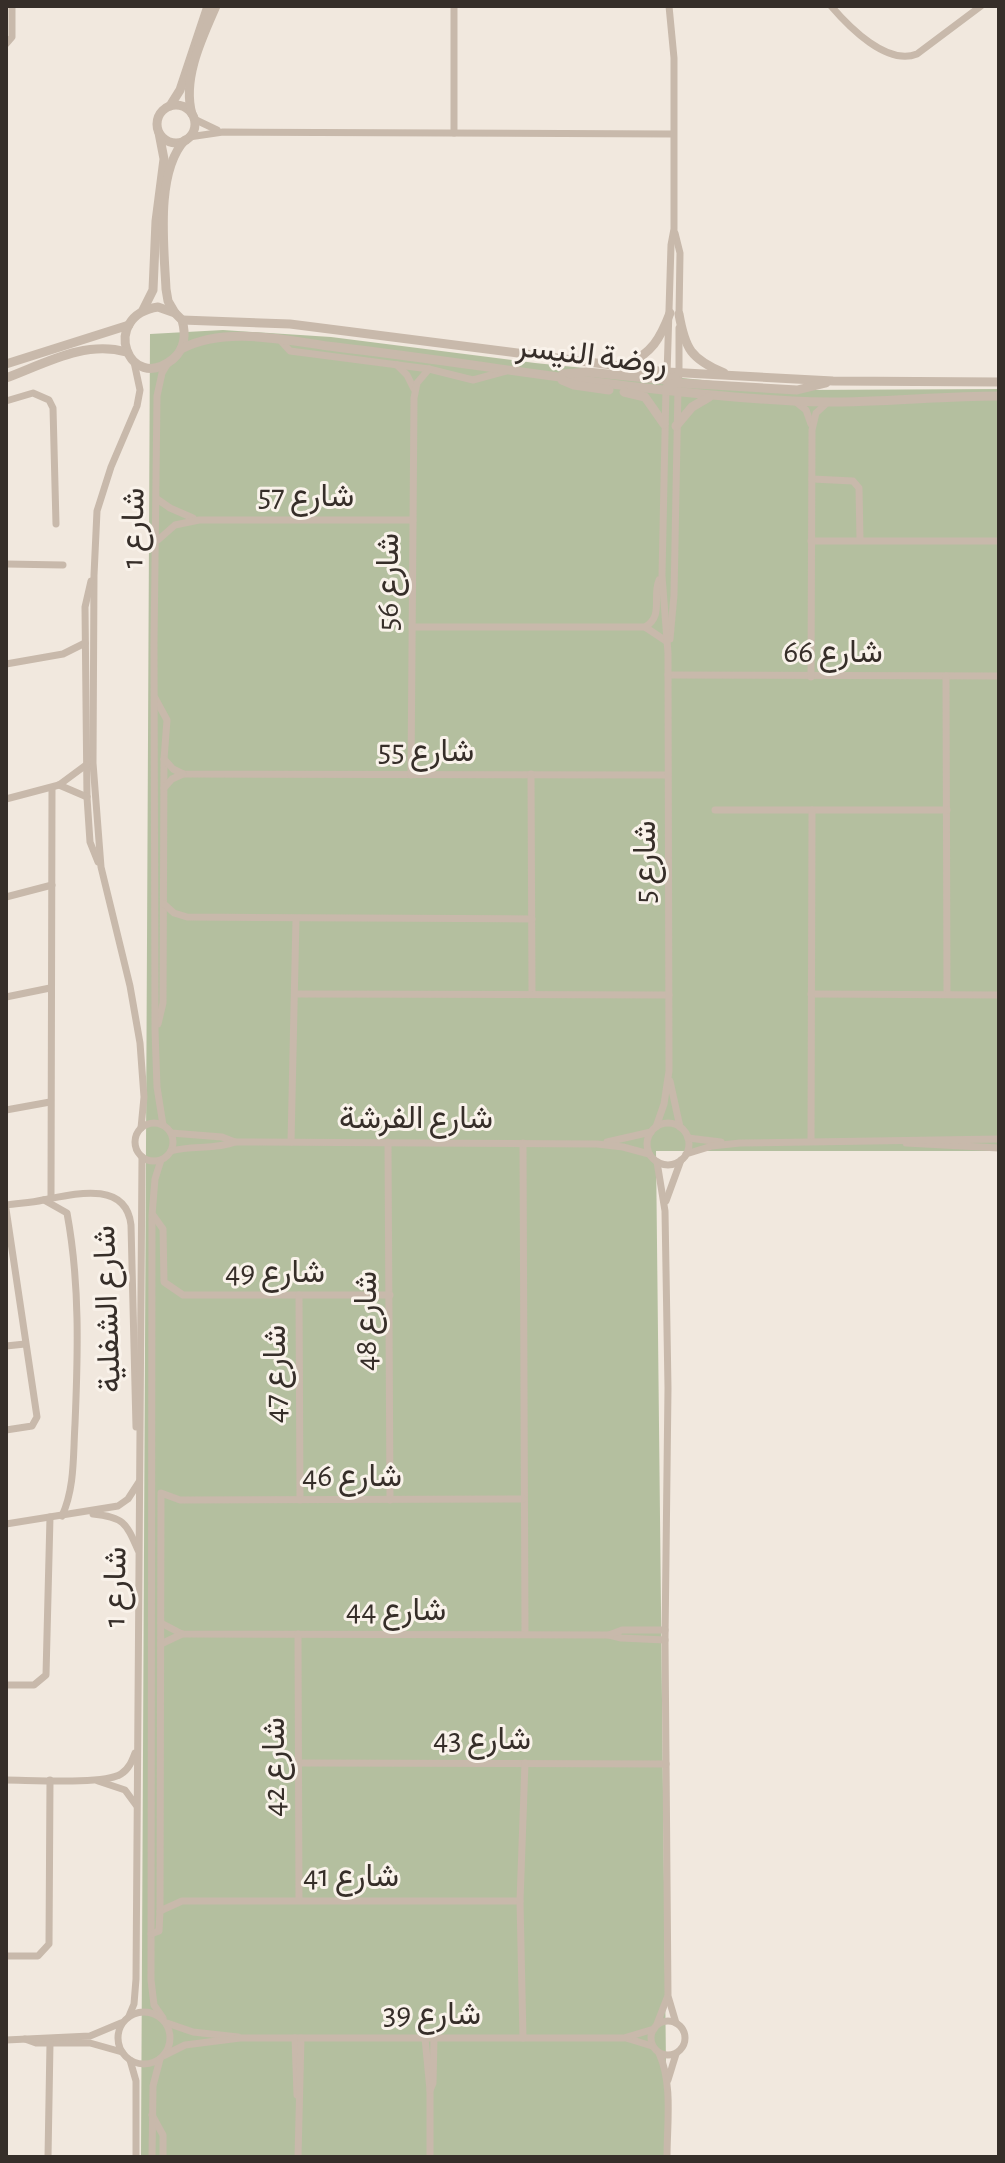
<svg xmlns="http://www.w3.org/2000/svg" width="1005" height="2163" font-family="'Alegreya Sans',Vazirmatn,sans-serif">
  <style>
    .green { fill: #b4bf9f }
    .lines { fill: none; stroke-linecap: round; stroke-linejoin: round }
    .minor { stroke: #c8b9ab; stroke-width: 7 }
    .tertiary { stroke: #c8b9ab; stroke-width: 9 }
    .labels { text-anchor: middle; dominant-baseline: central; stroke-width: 6; stroke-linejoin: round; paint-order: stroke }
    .street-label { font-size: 32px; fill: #362e29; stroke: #f9f2ea }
  </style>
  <rect width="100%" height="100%" fill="#f1e8de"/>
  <polygon class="green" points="223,330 331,337 535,363 802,390 999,389 999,1151 656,1151 667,2157 141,2157 150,334"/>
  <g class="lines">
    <g class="minor">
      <polyline points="454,6 454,133"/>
      <path d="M831,6C849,27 887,66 917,54L981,6"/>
      <polyline points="6,44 12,37 12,6"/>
      <polyline points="194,119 217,130"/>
      <polyline points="189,137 223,132 672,134"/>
      <polyline points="675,233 680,253 679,316"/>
      <polyline points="280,340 290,351 429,369 473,380 506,371"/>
      <polyline points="134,362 140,390 137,406 111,467 97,511 94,575 93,763 101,867 130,986 140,1043 144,1097 141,1128"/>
      <polyline points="397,365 407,375 414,389"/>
      <polyline points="667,375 671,245 674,229 674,58 669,6"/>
      <polyline points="679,376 679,328"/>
      <polyline points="6,401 33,393 49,400 53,408 56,524"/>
      <polyline points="796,402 806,410 811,424"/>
      <polyline points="812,479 853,481 859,488 860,540"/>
      <polyline points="157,499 170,508 193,518"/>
      <polyline points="158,540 175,525 199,520 413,520"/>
      <polyline points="811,541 999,541"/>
      <polyline points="6,564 63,565"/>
      <polyline points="91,581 85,607 87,797 90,842 98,862"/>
      <polyline points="412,627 645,627 666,641"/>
      <path d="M645,627C664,616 652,597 659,580"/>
      <polyline points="670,639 674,595 678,388"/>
      <polyline points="6,664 63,654 85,643"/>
      <polyline points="668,675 999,676"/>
      <polyline points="946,676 947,994"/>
      <polyline points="811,677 812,430 816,413 828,402"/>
      <polyline points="155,698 167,720 164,759 163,1003 158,1024"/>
      <polyline points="164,759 173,769 183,774 668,775"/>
      <polyline points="531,774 532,994"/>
      <polyline points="411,775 414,398 417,383 429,369"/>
      <polyline points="59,785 87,797"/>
      <polyline points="164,788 172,779 183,774"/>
      <polyline points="6,799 59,785 86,765"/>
      <polyline points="715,810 947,810"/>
      <polyline points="6,897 52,885"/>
      <polyline points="164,904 174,913 187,917 532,919"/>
      <polyline points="295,994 669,995"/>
      <polyline points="811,994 999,995"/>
      <polyline points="6,997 50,988"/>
      <polyline points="670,1081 680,1127"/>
      <polyline points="6,1110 50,1102"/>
      <circle cx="154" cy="1142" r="19"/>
      <circle cx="668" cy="1144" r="21"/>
      <polyline points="163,1125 157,1087 155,1030 154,644 157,396 162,373 168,363"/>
      <polyline points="656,1127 664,1104 669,1071 668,653 662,576 666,387"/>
      <polyline points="171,1133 222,1137 235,1142"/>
      <polyline points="688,1138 721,1142"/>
      <polyline points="811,1141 812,810"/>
      <polyline points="291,1142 296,919"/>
      <polyline points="388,1142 390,1500"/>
      <polyline points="607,1142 651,1132"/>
      <polyline points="523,1143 525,1634"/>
      <polyline points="906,1143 999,1148"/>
      <path d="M171,1151C192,1145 215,1150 235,1142L597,1144L623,1147L649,1154"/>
      <polyline points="686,1154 712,1146 740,1143 999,1139"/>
      <polyline points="161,1160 155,1179 152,1215 151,1980 154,2005 163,2018"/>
      <polyline points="657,1162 665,1211 668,1388 665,1640 668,1996 676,2023"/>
      <polyline points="51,1198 52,788"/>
      <path d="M44,1200L67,1213C80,1283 78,1353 75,1424C73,1456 75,1487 62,1516"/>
      <polyline points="666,1201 681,1160"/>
      <path d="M6,1205C18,1203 31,1203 43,1200C74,1194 126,1180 131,1225L136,1427"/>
      <polyline points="6,1209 37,1417 32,1426 6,1430"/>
      <polyline points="153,1215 163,1229 164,1282 183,1295 390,1295"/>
      <polyline points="299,1295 300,1500"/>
      <polyline points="6,1346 25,1344"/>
      <path d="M93,1514C124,1517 126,1523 138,1550"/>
      <polyline points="6,1524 118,1506 128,1499 139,1482"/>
      <polyline points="161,1623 182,1634 609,1635 621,1638 665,1640"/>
      <polyline points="298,1634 299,1900"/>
      <polyline points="609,1635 622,1630 665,1630"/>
      <polyline points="161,1644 182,1634"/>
      <polyline points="6,1685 34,1685 46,1675 50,1517"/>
      <polyline points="298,1763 666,1764"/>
      <path d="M6,1780C30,1780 104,1785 121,1774C129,1769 132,1761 135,1753"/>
      <polyline points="98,1781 125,1790 136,1805"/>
      <polyline points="160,1911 182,1901 520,1901"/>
      <polyline points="151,1934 159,1931 160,1911 161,1493 180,1500 523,1499"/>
      <polyline points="6,1956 38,1956 49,1944 50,1780"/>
      <circle cx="144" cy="2038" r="26"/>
      <polyline points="129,2016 134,2004 136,1979 142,1157"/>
      <circle cx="668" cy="2038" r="17"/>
      <polyline points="167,2023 193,2032 238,2037"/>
      <polyline points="657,2024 667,1998"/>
      <polyline points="295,2038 297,2095"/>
      <polyline points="425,2038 430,2090 430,2157"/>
      <polyline points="523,2038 520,1901 525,1763"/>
      <polyline points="626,2038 652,2046"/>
      <polyline points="25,2039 36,2043 90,2043 122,2052"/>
      <polyline points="6,2040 90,2036 121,2023"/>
      <path d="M659,2053C673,2084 667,2124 667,2157"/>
      <polyline points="165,2055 185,2045 240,2038 624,2038 654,2029"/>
      <polyline points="130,2060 136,2081 136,2157"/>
      <polyline points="668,2080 676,2054"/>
      <polyline points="430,2090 433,2083 434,2038"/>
      <polyline points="152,2115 163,2135 163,2157"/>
      <polyline points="48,2157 50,2043"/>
      <polyline points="152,2157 153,2086 160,2059"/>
      <polyline points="298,2157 301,2038"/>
    </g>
    <g class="tertiary">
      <circle cx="176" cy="124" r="19"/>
      <polyline points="170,106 180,90 208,6"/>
      <path d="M192,114C182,79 202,38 216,6"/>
      <path d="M158,307L175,313L182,320C186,334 185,349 173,359C129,395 99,316 158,307Z"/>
      <polyline points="143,310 153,290 156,221 164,159 159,133"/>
      <path d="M175,313L168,301L166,289C164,247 155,172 185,140"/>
      <path d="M679,314C685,349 691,359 724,373"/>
      <polyline points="182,320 290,324 667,372 833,381 999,382"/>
      <path d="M181,349C227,325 287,341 336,347C489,365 640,393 793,401C862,405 930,396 999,396"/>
      <polyline points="6,364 129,325"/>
      <path d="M626,365C652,353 660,339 670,313"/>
      <polyline points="563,374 587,372 666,380 675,377"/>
      <path d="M6,378C44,364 85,340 126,352"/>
      <polyline points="562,380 574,385 609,390"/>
      <polyline points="666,391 671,384 679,383 797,390 826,383"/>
      <polyline points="624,392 645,397 664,424"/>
      <polyline points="676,426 692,407 709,397"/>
    </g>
  </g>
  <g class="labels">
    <g class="street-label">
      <text transform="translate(592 355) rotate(7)">روضة النيسر</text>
      <text x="306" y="496">شارع 57</text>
      <text transform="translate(133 528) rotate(-89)">شارع 1</text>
      <text transform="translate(388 582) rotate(-90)">شارع 56</text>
      <text x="833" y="652">شارع 66</text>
      <text x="426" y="751">شارع 55</text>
      <text transform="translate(645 862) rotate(-90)">شارع 5</text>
      <text x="416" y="1118">شارع الفرشة</text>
      <text x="275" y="1272">شارع 49</text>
      <text transform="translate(107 1309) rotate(-92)">شارع الشفلية</text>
      <text transform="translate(366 1321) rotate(-90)">شارع 48</text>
      <text transform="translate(275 1374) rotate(-90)">شارع 47</text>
      <text x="352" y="1476">شارع 46</text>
      <text transform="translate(115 1587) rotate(-89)">شارع 1</text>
      <text x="396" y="1610">شارع 44</text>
      <text x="482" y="1739">شارع 43</text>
      <text transform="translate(274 1767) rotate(-90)">شارع 42</text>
      <text x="351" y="1876">شارع 41</text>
      <text x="432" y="2014">شارع 39</text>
    </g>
  </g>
  <rect width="1005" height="2163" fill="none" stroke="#362e29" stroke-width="16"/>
</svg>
